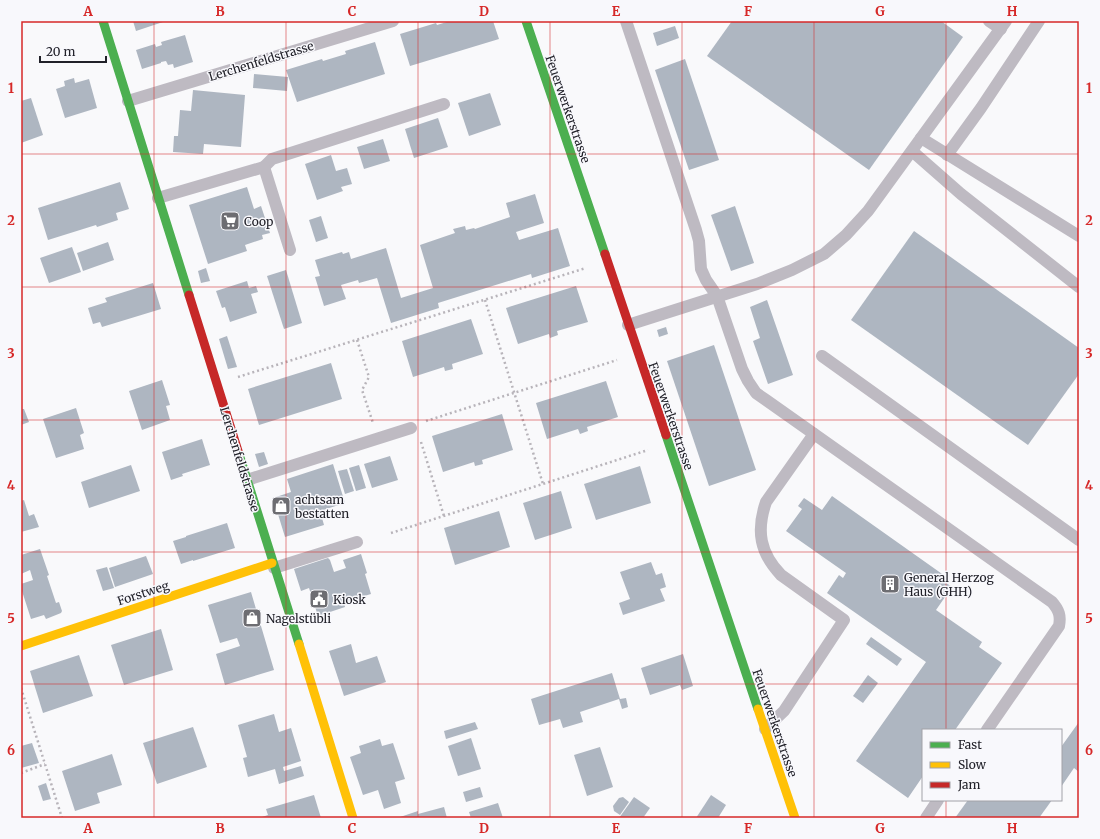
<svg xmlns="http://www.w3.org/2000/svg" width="1100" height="839" font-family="Merriweather,serif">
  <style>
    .building { fill: #aeb6c1 }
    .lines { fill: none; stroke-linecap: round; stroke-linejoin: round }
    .path { stroke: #b8b4ba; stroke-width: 2.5; stroke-dasharray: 2 3; stroke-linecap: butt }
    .lane { stroke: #bebac2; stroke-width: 12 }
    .fast { stroke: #4caf50; stroke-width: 9 }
    .slow { stroke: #ffc107; stroke-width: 9 }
    .jam { stroke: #c62828; stroke-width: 9 }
    .grid { fill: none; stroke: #d62828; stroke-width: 1; stroke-opacity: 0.55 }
    .labels { text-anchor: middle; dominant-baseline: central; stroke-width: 3; stroke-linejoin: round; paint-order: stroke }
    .street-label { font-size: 12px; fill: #212129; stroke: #f8f8fc }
    .poi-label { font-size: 12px; fill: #212129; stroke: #f8f8fc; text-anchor: start }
    .neatline { fill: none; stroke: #d62828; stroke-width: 1.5 }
    .grid-label { font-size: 13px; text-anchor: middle; font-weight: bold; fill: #d62828 }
  </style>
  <rect width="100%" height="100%" fill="#f9f9fb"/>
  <g class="building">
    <polygon points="133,21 166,21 136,31"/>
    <polygon points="450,21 493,21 499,39 410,66 400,34 436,23 437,25"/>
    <polygon points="732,21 941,21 963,37 869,170 707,56"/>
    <polygon points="675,26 679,38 657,46 653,33"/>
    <polygon points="185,35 193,62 174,68 173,64 168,65 166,61 161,62 161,63 142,69 136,50 155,44 156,47 162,45 161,42"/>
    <polygon points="375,42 385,74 297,102 286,70 322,59 323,61 346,54 345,51"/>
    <polygon points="685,59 719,160 689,170 655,70"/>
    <polygon points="254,74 288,77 287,91 253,88"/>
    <polygon points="74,78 75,83 89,79 97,108 65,118 56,89 65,86 64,81"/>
    <polygon points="193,90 245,95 241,147 204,144 203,154 173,152 174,136 178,136 180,110 191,111"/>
    <polygon points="490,93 501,125 469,136 458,103"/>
    <polygon points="31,98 43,135 21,143 21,101"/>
    <polygon points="438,118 448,147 414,158 405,129"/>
    <polygon points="383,139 390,161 364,169 357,147"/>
    <polygon points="331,155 336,171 347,168 352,184 341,187 343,191 317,200 305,164"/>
    <polygon points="120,182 129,209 116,213 118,220 97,227 96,225 48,240 38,208"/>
    <polygon points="247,187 254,209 261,206 270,233 262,235 263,239 245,245 247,251 208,264 189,205"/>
    <polygon points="535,194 544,223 516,232 519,240 558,228 570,266 532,278 531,274 438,303 439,308 391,323 377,278 359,283 358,280 341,285 346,299 324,306 315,277 320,276 315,260 342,252 343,254 349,252 351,259 386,248 401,298 433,288 420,245 455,233 453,229 465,226 466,230 474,228 475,229 510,217 506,203"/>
    <polygon points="735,206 754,263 731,271 711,215"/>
    <polygon points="321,216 328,238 316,242 309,220"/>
    <polygon points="914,231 1079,348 1079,374 1028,445 851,320"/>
    <polygon points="108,242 114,260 83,271 77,253"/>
    <polygon points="72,247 81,272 49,283 40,258"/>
    <polygon points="206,268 210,281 201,283 198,271"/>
    <polygon points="286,270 302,323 284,329 267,276"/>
    <polygon points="247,281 249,288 256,286 258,292 251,294 257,313 230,322 225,307 222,308 216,291"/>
    <polygon points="153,283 161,309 102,327 100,322 93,324 88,308 107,302 105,298"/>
    <polygon points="576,286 588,322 557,331 558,335 550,338 549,334 518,344 506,308"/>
    <polygon points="767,300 793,375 768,384 753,341 760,338 750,307"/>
    <polygon points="471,319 483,354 452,364 453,369 445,371 444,367 413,377 402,341"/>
    <polygon points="666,327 668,334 659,337 657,330"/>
    <polygon points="227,336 237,367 228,369 219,339"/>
    <polygon points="714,345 756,470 709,486 667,361"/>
    <polygon points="331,363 342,399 259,425 248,389"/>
    <polygon points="162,380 170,405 166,406 170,420 142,430 129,391"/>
    <polygon points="606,381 618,417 587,427 588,431 580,434 578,429 547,439 536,403"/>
    <polygon points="76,408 84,433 80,435 84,449 56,458 43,419"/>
    <polygon points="21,409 24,409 29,422 21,425"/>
    <polygon points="502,414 513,450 482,460 483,464 475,466 474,462 443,472 432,436"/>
    <polygon points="202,439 210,465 182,474 183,476 171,480 162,452"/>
    <polygon points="264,452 268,464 259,467 255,454"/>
    <polygon points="390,456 398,480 372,488 364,464"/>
    <polygon points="333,464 345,503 320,511 324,525 285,537 273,498 291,492 287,479"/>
    <polygon points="131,465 140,491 89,508 81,482"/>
    <polygon points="359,465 366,488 356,491 349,468"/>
    <polygon points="640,466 651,503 596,520 584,484"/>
    <polygon points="347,469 354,491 345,494 338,471"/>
    <polygon points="561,491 572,528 535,540 523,503"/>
    <polygon points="832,496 945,576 942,580 952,587 936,610 982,642 979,647 1002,663 955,730 923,730 923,776 908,798 856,761 926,662 827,593 839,575 843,578 846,573 786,531 802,509 798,506 804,498 822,510"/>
    <polygon points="24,500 29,516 34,514 39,527 21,532 21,501"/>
    <polygon points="499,511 510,547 455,565 444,528"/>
    <polygon points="227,523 235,548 193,561 193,560 181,564 173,541 186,537 186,536"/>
    <polygon points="40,549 49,575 47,576 56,603 59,602 62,611 61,613 46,619 44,615 31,619 21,588 21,584 33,580 30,570 21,574 21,555"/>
    <polygon points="361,554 367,573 365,574 371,594 344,602 345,607 318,616 309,588 301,591 294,569 328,558 330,560 334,572 346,568 343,560"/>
    <polygon points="146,556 153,574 115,587 109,568"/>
    <polygon points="651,562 656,575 662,573 666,587 660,589 665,601 623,615 619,603 630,599 620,572"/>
    <polygon points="107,567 114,588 103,591 96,570"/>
    <polygon points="251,592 274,670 225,685 216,654 240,646 237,638 220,643 208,605"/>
    <polygon points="161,629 173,670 124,685 111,645"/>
    <polygon points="871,637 902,659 897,666 866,644"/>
    <polygon points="351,644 356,663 377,656 386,682 344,696 329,651"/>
    <polygon points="683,654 693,686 682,690 680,685 650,695 641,668"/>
    <polygon points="79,655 93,696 43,713 30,671"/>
    <polygon points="612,673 620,699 626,698 628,707 622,709 619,699 580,712 583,722 563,728 560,719 539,725 531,699"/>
    <polygon points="868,675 878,683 863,703 853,696"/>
    <polygon points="274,714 279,732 291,728 301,761 283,767 284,771 301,766 304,776 279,784 275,769 248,777 243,758 247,757 238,725"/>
    <polygon points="475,722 478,729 446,739 444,731"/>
    <polygon points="1079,722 1079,772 1074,768 1061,787 1061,747"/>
    <polygon points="193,727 207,767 157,784 143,743"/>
    <polygon points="471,738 481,769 458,776 448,746"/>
    <polygon points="380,739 382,746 393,743 405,779 395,782 401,803 384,809 378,790 363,795 350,757 361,753 359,746"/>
    <polygon points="32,743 39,763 21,768 21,746"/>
    <polygon points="600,747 613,787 587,796 574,755"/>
    <polygon points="112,754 122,785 97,793 100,803 75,811 62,771"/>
    <polygon points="46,783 51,799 43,801 38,786"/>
    <polygon points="480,787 483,797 466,802 463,792"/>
    <polygon points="314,795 321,818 259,818 268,815 266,809"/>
    <polygon points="711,795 726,805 718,818 696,818"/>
    <polygon points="623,797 629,802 620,815 614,811 613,806 619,798"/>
    <polygon points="634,797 650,808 643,818 619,818"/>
    <polygon points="968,800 1052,800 1039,818 955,818"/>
    <polygon points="498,803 503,818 471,818 469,812"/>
    <polygon points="444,807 447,818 397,818 418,811 418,814"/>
  </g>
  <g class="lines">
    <g class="path">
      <polyline points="485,300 543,484"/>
      <polyline points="357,340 369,377 362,390 373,423"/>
      <polyline points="238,377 586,268"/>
      <polyline points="426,421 617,360"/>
      <polyline points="421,442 444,516"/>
      <polyline points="391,533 648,450"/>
      <polyline points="21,688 62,818"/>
      <polyline points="21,773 45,764"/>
    </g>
    <g class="lane">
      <path d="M626,21L696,230L699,241L701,269L706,280L717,296L742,369L748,381L756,393L766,400L1052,602C1059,610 1061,616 1059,626L987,730"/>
      <polyline points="989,21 1001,29"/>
      <polyline points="128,101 393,21"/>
      <polyline points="921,138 1079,236"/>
      <polyline points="912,151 961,194 1079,287"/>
      <polyline points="947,155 981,108 1039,21"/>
      <polyline points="264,167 272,159 444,104"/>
      <polyline points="158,198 264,167 290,250"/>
      <polyline points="628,325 757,284 792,270 824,254 846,235 868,211 1006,21"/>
      <polyline points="822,356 1079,540"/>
      <polyline points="247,480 411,428"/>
      <polyline points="274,568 357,542"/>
      <path d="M765,729L784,711L844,620L781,575C760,553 756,531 766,502L814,434"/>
      <polyline points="926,818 938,800"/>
    </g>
    <g class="fast">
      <polyline points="103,21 189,295"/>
      <polyline points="526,21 605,254"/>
      <polyline points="666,435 758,709"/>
      <polyline points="239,454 299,644"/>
    </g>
    <g class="slow">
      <polyline points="299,644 353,818"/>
      <polyline points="21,646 272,563"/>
      <polyline points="758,709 795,818"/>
    </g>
    <g class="jam">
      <polyline points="605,254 666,435"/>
      <polyline points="189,295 239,454"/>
    </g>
  </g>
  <path class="grid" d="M154,21V818M286,21V818M418,21V818M550,21V818M682,21V818M814,21V818M946,21V730M21,154H1079M21,287H1079M21,420H1079M21,552H1079M21,684H1079M946,800V818"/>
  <defs>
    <symbol id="supermarket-square" viewBox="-11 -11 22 22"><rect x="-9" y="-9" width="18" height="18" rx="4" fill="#6d6d72" stroke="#f8f8fc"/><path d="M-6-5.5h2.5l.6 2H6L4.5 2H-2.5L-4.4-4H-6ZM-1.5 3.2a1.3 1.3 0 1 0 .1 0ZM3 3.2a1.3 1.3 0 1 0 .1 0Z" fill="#fff"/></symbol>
    <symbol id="shop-square" viewBox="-11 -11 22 22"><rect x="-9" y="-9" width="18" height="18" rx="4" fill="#6d6d72" stroke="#f8f8fc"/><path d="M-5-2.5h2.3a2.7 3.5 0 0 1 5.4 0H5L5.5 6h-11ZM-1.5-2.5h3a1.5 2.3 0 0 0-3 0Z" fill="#fff"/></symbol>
    <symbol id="building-square" viewBox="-11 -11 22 22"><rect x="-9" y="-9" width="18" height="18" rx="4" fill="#6d6d72" stroke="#f8f8fc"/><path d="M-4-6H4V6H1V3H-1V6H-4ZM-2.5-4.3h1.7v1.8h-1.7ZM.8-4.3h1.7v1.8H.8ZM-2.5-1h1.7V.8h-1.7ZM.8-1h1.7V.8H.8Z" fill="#fff"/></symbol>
    <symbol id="civic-square" viewBox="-11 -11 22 22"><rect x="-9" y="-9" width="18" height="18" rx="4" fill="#6d6d72" stroke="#f8f8fc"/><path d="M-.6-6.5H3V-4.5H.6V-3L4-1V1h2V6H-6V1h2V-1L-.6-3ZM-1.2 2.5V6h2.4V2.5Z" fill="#fff"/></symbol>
  </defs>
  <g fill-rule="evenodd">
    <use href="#supermarket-square" x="219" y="210" width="22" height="22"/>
    <use href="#shop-square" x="270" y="495" width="22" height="22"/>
    <use href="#building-square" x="879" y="573" width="22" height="22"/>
    <use href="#civic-square" x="308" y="588" width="22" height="22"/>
    <use href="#shop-square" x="241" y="607" width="22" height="22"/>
  </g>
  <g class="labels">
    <g class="street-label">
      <text transform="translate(261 61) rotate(-17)">Lerchenfeldstrasse</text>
      <text transform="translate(568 109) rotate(71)">Feuerwerkerstrasse</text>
      <text transform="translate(671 416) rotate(71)">Feuerwerkerstrasse</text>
      <text transform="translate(240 459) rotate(73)">Lerchenfeldstrasse</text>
      <text transform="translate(143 593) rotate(-18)">Forstweg</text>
      <text transform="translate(775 723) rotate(71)">Feuerwerkerstrasse</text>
    </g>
    <g class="poi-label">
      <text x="244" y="221">Coop</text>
      <text x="295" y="499">achtsam<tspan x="295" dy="14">bestatten</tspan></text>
      <text x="904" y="577">General Herzog<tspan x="904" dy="14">Haus (GHH)</tspan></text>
      <text x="333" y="599">Kiosk</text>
      <text x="266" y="618">Nagelstübli</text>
    </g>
  </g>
  <rect width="1100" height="839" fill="none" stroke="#f8f8fc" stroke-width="44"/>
  <rect x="922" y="729" width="140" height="72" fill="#f8f8fc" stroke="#a2a2a8"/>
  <rect x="930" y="742" width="20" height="6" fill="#4caf50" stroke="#a2a2a8"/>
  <text x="958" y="749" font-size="12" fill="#212129">Fast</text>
  <rect x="930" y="762" width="20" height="6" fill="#ffc107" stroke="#a2a2a8"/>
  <text x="958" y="769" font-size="12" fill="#212129">Slow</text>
  <rect x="930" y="782" width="20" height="6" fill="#c62828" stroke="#a2a2a8"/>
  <text x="958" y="789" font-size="12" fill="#212129">Jam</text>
  <path d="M40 56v6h66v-6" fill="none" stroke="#212129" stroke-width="2"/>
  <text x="46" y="56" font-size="12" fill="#212129" stroke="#f8f8fc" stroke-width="3" paint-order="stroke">20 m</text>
  <rect x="22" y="22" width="1056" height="795" class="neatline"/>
  <g class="grid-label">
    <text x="88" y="16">A</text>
    <text x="220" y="16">B</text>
    <text x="352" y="16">C</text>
    <text x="484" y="16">D</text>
    <text x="616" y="16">E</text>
    <text x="748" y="16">F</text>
    <text x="880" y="16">G</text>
    <text x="1012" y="16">H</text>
    <text x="11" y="93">1</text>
    <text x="1089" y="93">1</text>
    <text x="11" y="225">2</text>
    <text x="1089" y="225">2</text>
    <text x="11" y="358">3</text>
    <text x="1089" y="358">3</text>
    <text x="11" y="490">4</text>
    <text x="1089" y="490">4</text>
    <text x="11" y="623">5</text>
    <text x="1089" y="623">5</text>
    <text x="11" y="755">6</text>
    <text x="1089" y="755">6</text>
    <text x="88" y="833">A</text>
    <text x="220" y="833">B</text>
    <text x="352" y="833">C</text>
    <text x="484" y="833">D</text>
    <text x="616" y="833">E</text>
    <text x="748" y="833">F</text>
    <text x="880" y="833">G</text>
    <text x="1012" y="833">H</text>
  </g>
</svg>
